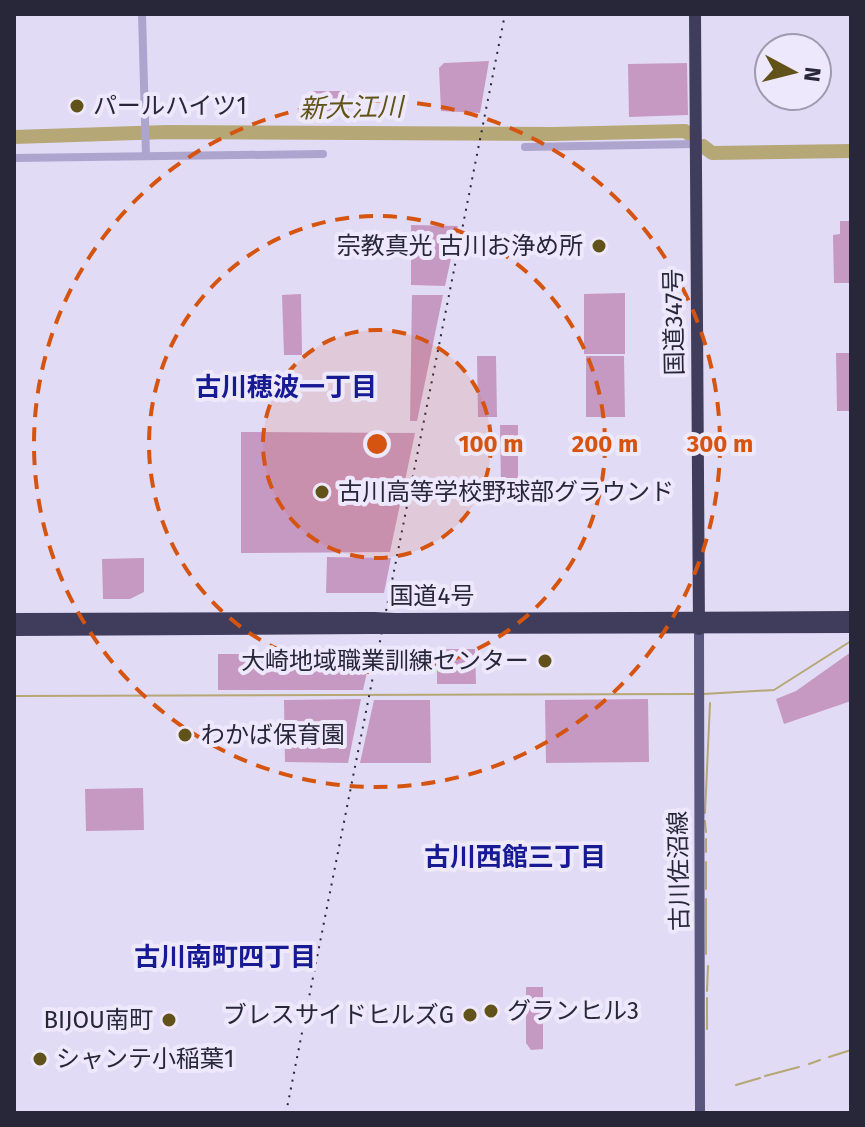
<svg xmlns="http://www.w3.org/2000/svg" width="865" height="1127" font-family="'Fira Sans','Noto Sans JP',sans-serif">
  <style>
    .green { fill: #c699c2 }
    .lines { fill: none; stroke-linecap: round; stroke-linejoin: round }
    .stream { stroke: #b5a776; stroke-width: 2 }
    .river { stroke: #b5a776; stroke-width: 14 }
    .minor { stroke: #ada5ce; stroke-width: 8 }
    .major { stroke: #59577d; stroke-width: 10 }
    .highway { stroke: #3f3d5b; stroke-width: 12 }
    .rail { stroke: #282739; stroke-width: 2; stroke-dasharray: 2 6; stroke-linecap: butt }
    .highway-bridge { stroke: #3f3d5b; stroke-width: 12 }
    .ring { fill: none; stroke: #d55410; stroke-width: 4; stroke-dasharray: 14 10 }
    .poi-dot { fill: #605218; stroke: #ede8fc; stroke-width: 3 }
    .labels { text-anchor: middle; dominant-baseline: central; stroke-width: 8; stroke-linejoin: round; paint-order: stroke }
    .poi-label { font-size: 24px; fill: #282739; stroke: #ede8fc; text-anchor: start }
    .street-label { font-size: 24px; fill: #282739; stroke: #ede8fc }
    .water-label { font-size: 26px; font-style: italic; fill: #605218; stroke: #ede8fc }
    .neighbourhood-label { font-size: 26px; font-weight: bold; fill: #171a92; stroke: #ede8fc }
    .centre { fill: #d55410; stroke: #ede8fc; stroke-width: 4 }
    .ring-label { font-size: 24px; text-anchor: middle; font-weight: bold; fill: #d55410; stroke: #ede8fc; stroke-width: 8; stroke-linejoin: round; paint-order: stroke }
  </style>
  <rect width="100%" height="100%" fill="#e2dbf5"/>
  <g class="green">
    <polygon points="489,61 480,113 441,111 439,68 444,63"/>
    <polygon points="687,63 688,115 629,117 628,64"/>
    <polygon points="313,91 348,91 349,111 313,111"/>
    <polygon points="840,221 851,221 851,283 834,283 833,235 840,234"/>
    <polygon points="411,225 458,226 445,286 411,285"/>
    <polygon points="625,293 625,354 584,354 584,294"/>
    <polygon points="301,294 302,355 284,355 282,295"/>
    <polygon points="412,295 443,295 417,421 410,421"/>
    <polygon points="836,353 851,353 851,411 837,411"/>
    <polygon points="477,356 496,356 497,417 478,417"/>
    <polygon points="586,356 624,356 625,417 586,417"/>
    <polygon points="500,425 518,425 518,488 501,488"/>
    <polygon points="241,432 415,433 390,552 241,553"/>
    <polygon points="327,557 391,558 384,593 326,593"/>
    <polygon points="144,558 144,592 130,599 103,599 102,559"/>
    <polygon points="437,649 475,649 476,684 437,684"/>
    <polygon points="851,652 851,701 784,724 776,699 796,691"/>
    <polygon points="218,654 371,654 363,690 218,690"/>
    <polygon points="361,699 348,763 285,762 284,700"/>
    <polygon points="648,699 649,762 546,763 545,700"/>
    <polygon points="374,700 430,700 431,763 360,763"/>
    <polygon points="143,788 144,830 86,831 85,789"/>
    <polygon points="526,987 543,987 543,1049 531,1050 526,1043"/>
  </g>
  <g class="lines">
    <g class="stream">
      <polyline points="703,694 774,690 851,641"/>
      <polyline points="14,696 696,694"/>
      <polyline points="705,813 710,703"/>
      <polyline points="705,821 706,832"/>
      <polyline points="706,839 706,852"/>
      <polyline points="706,862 706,889"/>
      <polyline points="706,899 706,954"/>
      <polyline points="707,991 708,966"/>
      <polyline points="707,1029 707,998"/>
      <polyline points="829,1057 851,1050"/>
      <polyline points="809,1064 820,1060"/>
      <polyline points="765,1076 799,1067"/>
      <polyline points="736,1085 760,1078"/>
    </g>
    <g class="river">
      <polyline points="14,137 167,132 553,134 685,131 689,134"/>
      <polyline points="703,146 712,153 851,151"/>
    </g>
    <g class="minor">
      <polyline points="142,14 146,156"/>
      <polyline points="525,147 695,144"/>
      <polyline points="14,158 323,154"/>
    </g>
    <polyline class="major" points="699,629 700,1113"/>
    <g class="highway">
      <polyline points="695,14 699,629"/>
      <polyline points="14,619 374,618"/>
      <polyline points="395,619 851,617"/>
      <polyline points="394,628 851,627"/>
      <polyline points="14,630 371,628"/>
    </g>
    <polyline class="rail" points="286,1113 505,14"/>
    <g class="highway-bridge">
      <polyline points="374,618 395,619"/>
      <polyline points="371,628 394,628"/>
    </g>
  </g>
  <circle cx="377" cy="444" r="114" fill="#d55410" fill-opacity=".12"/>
  <g class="ring">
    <circle cx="377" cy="444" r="114"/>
    <circle cx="377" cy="444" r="228"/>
    <circle cx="377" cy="444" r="343"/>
  </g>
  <g class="poi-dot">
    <circle cx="77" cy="106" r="8"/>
    <circle cx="599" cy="246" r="8"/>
    <circle cx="322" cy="492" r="8"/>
    <circle cx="545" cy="661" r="8"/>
    <circle cx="185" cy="735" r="8"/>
    <circle cx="491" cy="1011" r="8"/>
    <circle cx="470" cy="1015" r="8"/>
    <circle cx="169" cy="1020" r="8"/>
    <circle cx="40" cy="1059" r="8"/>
  </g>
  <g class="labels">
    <g class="poi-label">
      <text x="93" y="106">パールハイツ1</text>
      <text x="583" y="246" text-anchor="end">宗教真光 古川お浄め所</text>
      <text x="338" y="492">古川高等学校野球部グラウンド</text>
      <text x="529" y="661" text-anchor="end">大崎地域職業訓練センター</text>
      <text x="201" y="735">わかば保育園</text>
      <text x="507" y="1011">グランヒル3</text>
      <text x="454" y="1015" text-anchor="end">ブレスサイドヒルズG</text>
      <text x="153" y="1020" text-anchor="end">BIJOU南町</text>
      <text x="56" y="1059">シャンテ小稲葉1</text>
    </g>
    <g class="street-label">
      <text transform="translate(674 322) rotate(-91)">国道347号</text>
      <text x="432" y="596">国道4号</text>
      <text transform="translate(679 871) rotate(-91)">古川佐沼線</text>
    </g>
    <g class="water-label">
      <text transform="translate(351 108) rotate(-1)">新大江川</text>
    </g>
    <g class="neighbourhood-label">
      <text x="286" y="387">古川穂波一丁目</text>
      <text x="515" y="857">古川西館三丁目</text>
      <text x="225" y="957">古川南町四丁目</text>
    </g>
  </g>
  <circle cx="377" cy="444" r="12" class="centre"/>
  <g class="ring-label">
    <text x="491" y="452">100 m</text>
    <text x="605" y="452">200 m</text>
    <text x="720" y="452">300 m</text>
  </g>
  <rect width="865" height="1127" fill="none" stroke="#282739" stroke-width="32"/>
  <g transform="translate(793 72) rotate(97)"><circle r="38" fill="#ede8fc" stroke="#9e9bae" stroke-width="2"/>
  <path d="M0-6L14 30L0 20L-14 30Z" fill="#605218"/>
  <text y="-12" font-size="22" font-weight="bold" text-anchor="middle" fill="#282739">N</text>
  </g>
</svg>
